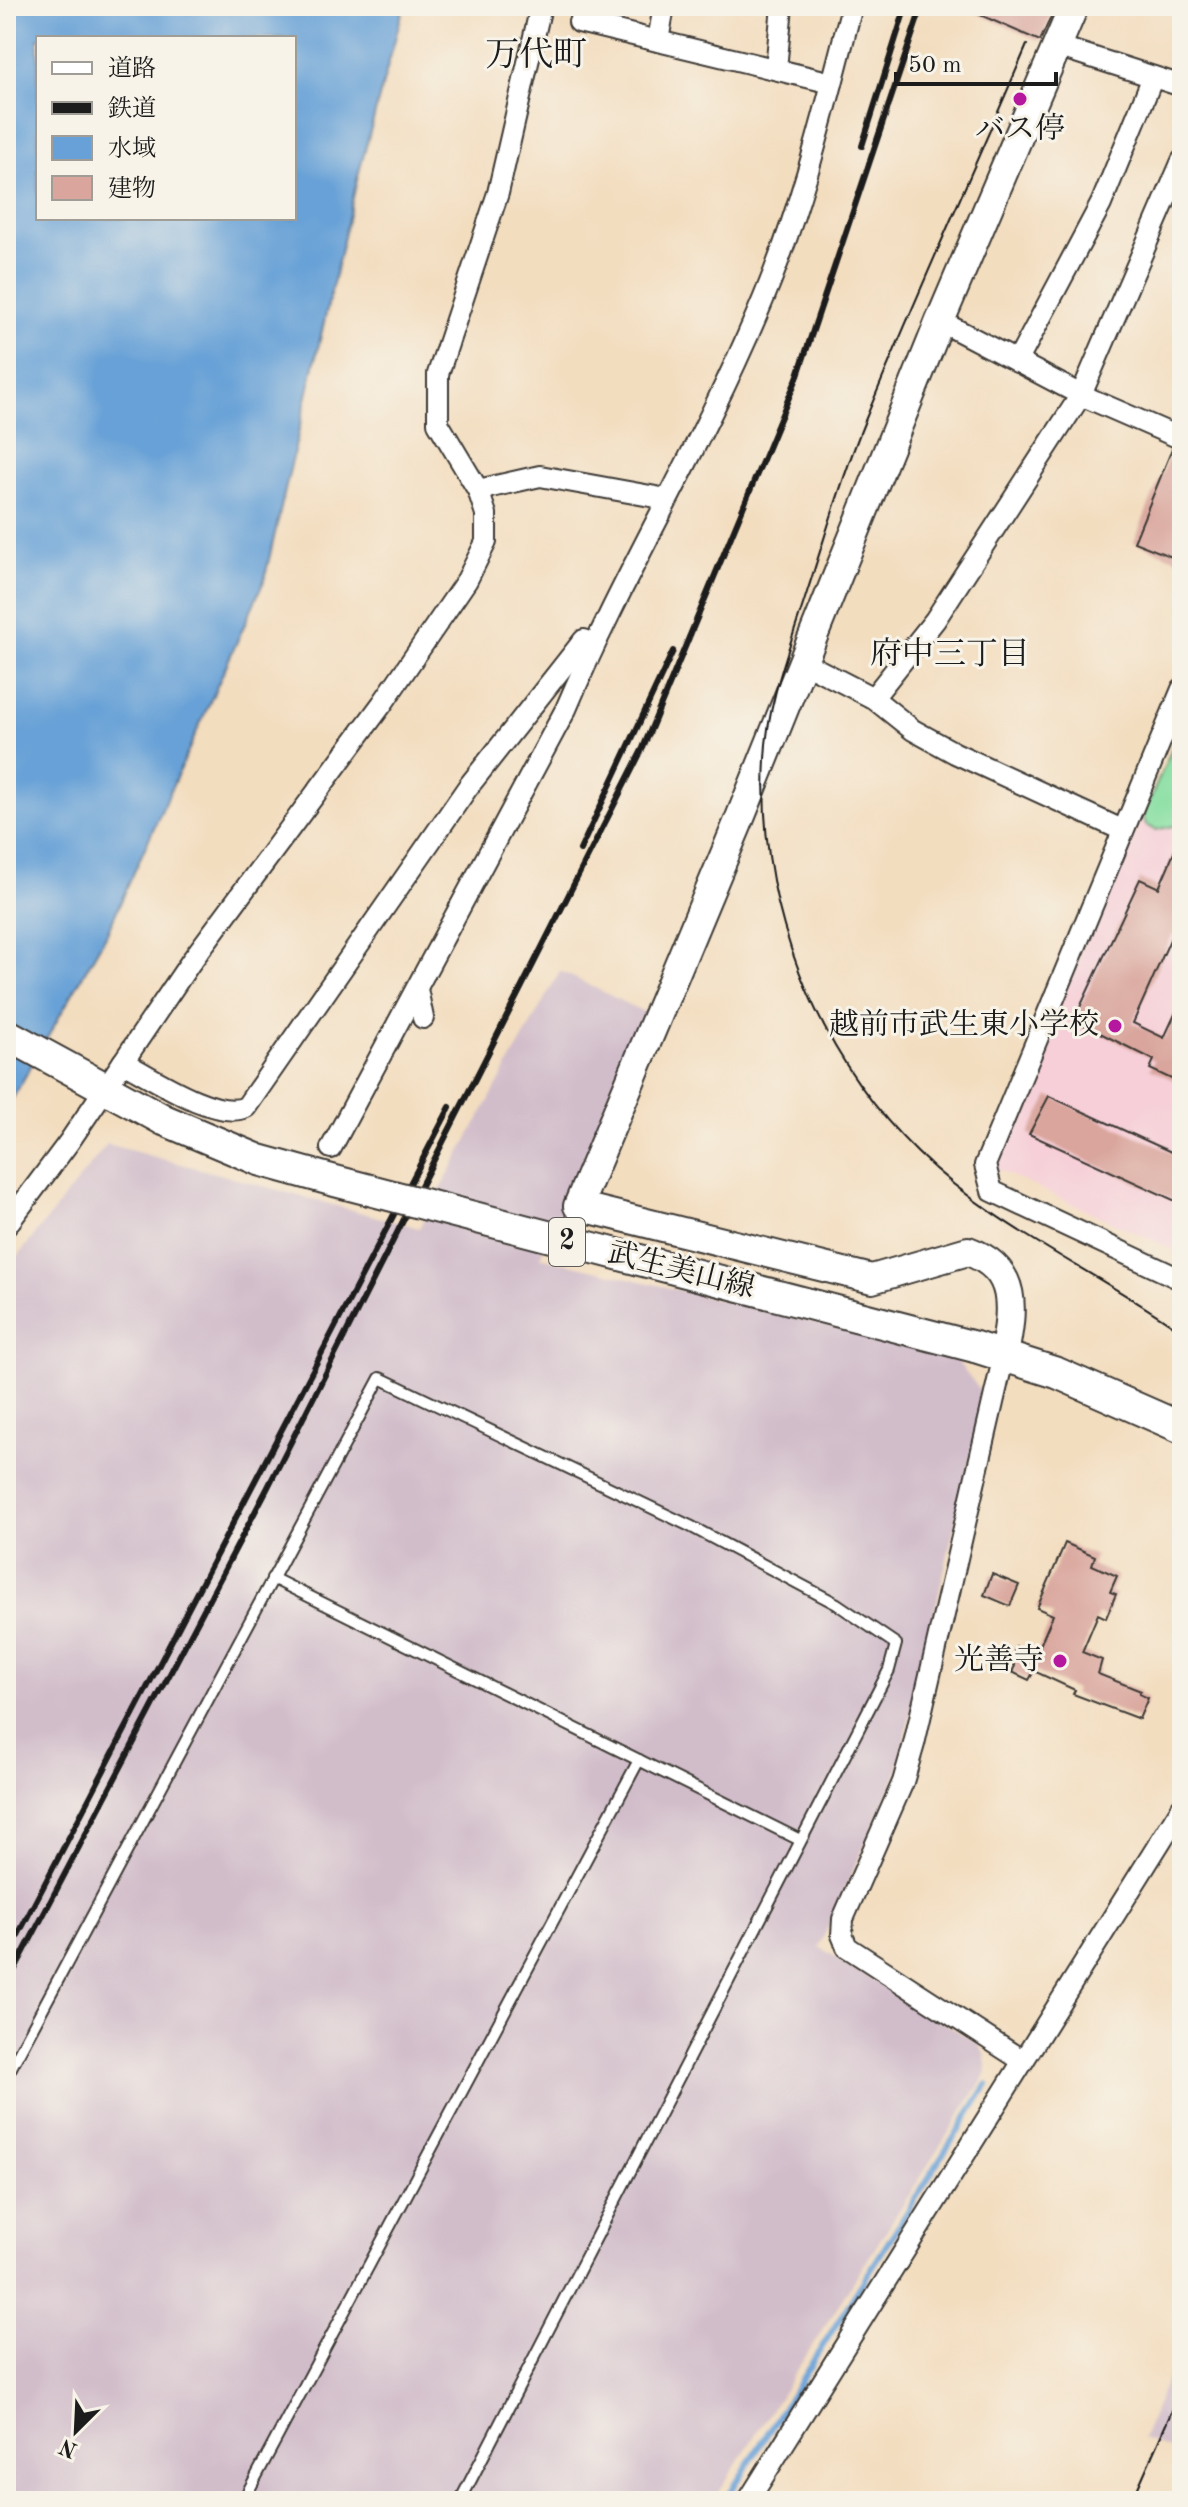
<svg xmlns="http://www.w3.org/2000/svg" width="1188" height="2507" font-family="'Old Standard TT','Noto Serif JP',serif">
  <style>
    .built { fill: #f6cfd8 }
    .industrial { fill: #d1bdca }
    .green { fill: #88dfa3; stroke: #527e60; stroke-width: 2 }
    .water { fill: #67a1d7; stroke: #425e7a; stroke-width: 2; fill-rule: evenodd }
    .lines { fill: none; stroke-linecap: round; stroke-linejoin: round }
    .stream { stroke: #67a1d7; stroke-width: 6 }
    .building { fill: #d9a59c }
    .lane-casing { stroke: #3c3934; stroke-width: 14 }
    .street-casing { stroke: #3c3934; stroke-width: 24 }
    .secondary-casing { stroke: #3c3934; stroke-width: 32 }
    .primary-casing { stroke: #3c3934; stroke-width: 34 }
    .lane { stroke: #fff; stroke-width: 10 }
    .street { stroke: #fff; stroke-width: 20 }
    .secondary { stroke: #fff; stroke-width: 28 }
    .primary { stroke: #fff; stroke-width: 30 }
    .tram { stroke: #1c1c1c; stroke-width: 2 }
    .rail { stroke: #1c1c1c; stroke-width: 6 }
    .primary-bridge-casing { stroke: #3c3934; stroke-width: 34; stroke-linecap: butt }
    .primary-bridge { stroke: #fff; stroke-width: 30 }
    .poi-dot { fill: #b5179e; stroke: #f7f3e8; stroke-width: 3 }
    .labels { text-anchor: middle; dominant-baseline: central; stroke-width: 6; stroke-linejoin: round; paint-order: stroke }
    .shield { fill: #f7f3e8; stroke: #5e5c59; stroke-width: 2 }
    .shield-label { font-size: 28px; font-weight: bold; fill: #1c1c1c }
    .poi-label { font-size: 30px; fill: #1c1c1c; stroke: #f7f3e8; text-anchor: end }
    .street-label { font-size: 30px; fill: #1c1c1c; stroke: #f7f3e8 }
    .neighbourhood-label { font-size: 32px; fill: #1c1c1c; stroke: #f7f3e8 }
    .quarter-label { font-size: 34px; fill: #1c1c1c; stroke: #f7f3e8 }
  </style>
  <rect width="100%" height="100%" fill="#f7f3e8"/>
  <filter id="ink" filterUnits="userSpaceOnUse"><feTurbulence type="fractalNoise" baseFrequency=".0125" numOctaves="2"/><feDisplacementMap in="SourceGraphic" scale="16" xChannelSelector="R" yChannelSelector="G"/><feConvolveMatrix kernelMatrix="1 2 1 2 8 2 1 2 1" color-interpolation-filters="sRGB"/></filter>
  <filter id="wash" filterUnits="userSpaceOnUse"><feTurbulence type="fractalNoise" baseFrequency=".006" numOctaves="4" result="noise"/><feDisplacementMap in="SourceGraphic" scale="32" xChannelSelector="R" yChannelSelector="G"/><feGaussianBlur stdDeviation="1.8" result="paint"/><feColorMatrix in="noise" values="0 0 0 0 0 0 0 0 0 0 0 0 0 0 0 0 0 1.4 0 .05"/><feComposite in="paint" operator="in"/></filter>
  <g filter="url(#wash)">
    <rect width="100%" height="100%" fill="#f3ddbf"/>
    <polygon class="built" points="1182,721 1182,1254 992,1167 1128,834 1134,836"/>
    <g class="industrial">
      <polygon points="560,971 648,1014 540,1257 952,1355 985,1396 896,1776 819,1947 978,2043 985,2056 987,2073 713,2501 6,2501 6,1271 107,1144 419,1228"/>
      <polygon points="1182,2338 1182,2442 1174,2451 1143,2439"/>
    </g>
    <polygon class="green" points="1182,725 1182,824 1156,830 1146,825 1143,816"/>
    <path class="water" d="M6,6H404L358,176L264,581L106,935L6,1110ZM38,38H294V218H38Z"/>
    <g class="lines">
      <polyline class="stream" points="725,2501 987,2085"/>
    </g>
    <g id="blocks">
      <g class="building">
        <polygon points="960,6 1056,6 1040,41"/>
        <polygon points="1172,449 1182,452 1182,561 1134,542"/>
        <polygon points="1182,834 1182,940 1172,935 1133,1023 1164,1038 1182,999 1182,1084 1150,1069 1154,1060 1074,1020 1140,879 1159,888"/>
        <polygon points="1049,1096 1182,1157 1182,1204 1029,1134"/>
        <polygon points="1065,1543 1095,1556 1092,1565 1117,1576 1110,1592 1116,1594 1106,1618 1098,1614 1082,1652 1102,1660 1098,1674 1141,1691 1139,1694 1148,1698 1139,1719 1073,1694 1075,1690 1034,1671 1029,1680 1012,1672 1015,1666 1010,1661 1016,1647 1036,1655 1053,1615 1037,1608"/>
        <polygon points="992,1574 1019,1585 1010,1606 984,1595"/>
      </g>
    </g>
  </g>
  <g filter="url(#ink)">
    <use href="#blocks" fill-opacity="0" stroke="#3c3934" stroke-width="2"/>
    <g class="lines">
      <defs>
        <g id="lane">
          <polyline points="272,1578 800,1840"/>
          <polyline points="6,2077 380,1378 690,1526 837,1604 896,1644 889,1670 460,2501"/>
          <polyline points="243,2501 639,1760"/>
        </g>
        <g id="street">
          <polyline points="579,22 832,83"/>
          <polyline points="658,41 664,6"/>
          <polyline points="1057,46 1182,86"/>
          <polyline points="776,69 782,6"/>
          <polyline points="940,321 1081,395 1182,439"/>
          <polyline points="1017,362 1101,204 1153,77"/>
          <polyline points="478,490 540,476 667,499"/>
          <polyline points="801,661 873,698 913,730 955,753 1122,830"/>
          <polyline points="1182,689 985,1165 992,1191 1182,1280"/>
          <polyline points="873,698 935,620 1081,395 1182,161"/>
          <polyline points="417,989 423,1018"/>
          <path d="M123,1062C151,1077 217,1121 246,1107L468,787L584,640L593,644"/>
          <path d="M331,1148L566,709C623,574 700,449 757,314C800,215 825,111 852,6"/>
          <polyline points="6,1226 69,1142 190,963 382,704 467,580 486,542 486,514 478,490 438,423 438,374 498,193 541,6"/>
          <polyline points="1004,1355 914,1744 903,1782 843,1919 842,1935 847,1947 1023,2061"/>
          <polyline points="748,2501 1182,1807"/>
        </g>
        <path id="secondary" d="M1004,1355C1012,1311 1020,1270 968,1251L872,1279L578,1206L738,823L940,321L1074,6"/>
        <g id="primary">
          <polyline points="6,1034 164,1120"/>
          <polyline points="975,1347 1057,1373 1182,1428"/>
        </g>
      </defs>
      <use href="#lane" class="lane-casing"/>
      <use href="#street" class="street-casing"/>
      <use href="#secondary" class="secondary-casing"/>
      <use href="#primary" class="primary-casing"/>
      <use href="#lane" class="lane"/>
      <use href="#street" class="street"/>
      <use href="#secondary" class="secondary"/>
      <use href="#primary" class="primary"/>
      <g class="tram">
        <path d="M1027,45C973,171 916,296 864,423C842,477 826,534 808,589C791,644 767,702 765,759C757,904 814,1051 918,1153C995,1228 1094,1270 1182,1332"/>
        <polyline points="1132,2501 1182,2388"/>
      </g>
      <g class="rail">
        <polyline points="862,146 906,6"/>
        <polyline points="580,850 673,651"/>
        <polyline points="6,1958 450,1107"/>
        <polyline points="6,1986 267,1489 643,748 797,378 922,6"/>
      </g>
      <defs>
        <polyline id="primary-bridge" points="164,1120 259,1160 335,1181 975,1347"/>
      </defs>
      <use href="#primary-bridge" class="primary-bridge-casing"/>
      <use href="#primary-bridge" class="primary-bridge"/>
    </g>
  </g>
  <g class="poi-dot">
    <circle cx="1020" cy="99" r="8"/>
    <circle cx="1115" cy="1026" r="8"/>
    <circle cx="1060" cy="1661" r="8"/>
  </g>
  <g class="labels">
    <rect class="shield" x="549" y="1218" width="36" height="48" rx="6"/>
    <g class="shield-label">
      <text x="567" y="1242">2</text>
    </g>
    <g class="poi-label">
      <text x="1020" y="130" text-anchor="middle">バス停</text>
      <text x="1099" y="1026">越前市武生東小学校</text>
      <text x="1044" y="1661">光善寺</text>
    </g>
    <g class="street-label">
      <text transform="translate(681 1271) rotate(14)">武生美山線</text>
    </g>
    <g class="neighbourhood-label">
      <text x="950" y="656">府中三丁目</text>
    </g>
    <g class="quarter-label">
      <text x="536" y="56">万代町</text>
    </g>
  </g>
  <rect width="1188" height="2507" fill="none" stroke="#f7f3e8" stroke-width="32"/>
  <rect x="36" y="36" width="260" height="184" fill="#f7f3e8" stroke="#9f9d96" stroke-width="2"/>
  <rect x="52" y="62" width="40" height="12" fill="#ffffff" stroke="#9f9d96" stroke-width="2"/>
  <text x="108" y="76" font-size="24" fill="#1c1c1c">道路</text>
  <rect x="52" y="102" width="40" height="12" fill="#1c1c1c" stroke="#9f9d96" stroke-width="2"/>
  <text x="108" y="116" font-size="24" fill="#1c1c1c">鉄道</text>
  <rect x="52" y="136" width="40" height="24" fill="#67a1d7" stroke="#9f9d96" stroke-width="2"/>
  <text x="108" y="156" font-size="24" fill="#1c1c1c">水域</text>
  <rect x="52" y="176" width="40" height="24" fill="#d9a59c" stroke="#9f9d96" stroke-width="2"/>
  <text x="108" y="196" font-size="24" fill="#1c1c1c">建物</text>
  <g transform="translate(76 2431) rotate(204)" stroke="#f7f3e8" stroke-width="6" paint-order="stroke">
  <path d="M0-6L14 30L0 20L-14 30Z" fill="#1c1c1c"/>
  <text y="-12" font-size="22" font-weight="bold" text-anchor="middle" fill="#1c1c1c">N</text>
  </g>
  <path d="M896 72v12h160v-12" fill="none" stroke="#1c1c1c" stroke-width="4"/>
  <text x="908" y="72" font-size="24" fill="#1c1c1c" stroke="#f7f3e8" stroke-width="6" paint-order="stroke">50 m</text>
</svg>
